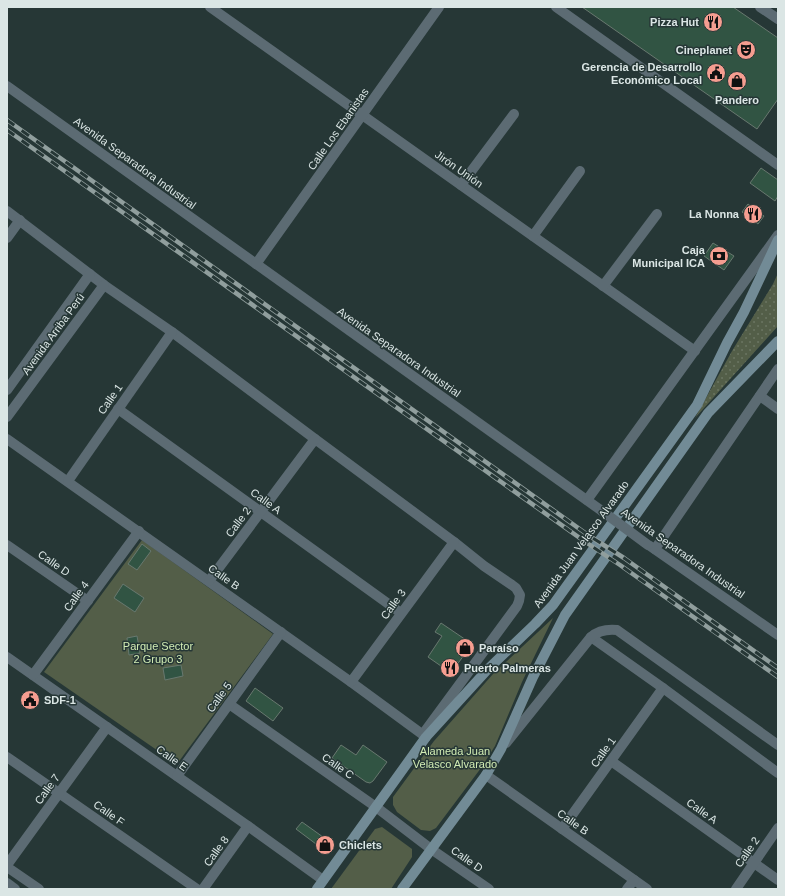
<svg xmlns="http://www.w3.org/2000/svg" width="785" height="896" font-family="Arial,sans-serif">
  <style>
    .grass { fill: url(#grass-dots) }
    .park { fill: #535e48 }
    .building { fill: #315443; stroke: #68786f }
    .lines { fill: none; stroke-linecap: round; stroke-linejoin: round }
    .minor { stroke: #5c6b73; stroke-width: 10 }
    .tertiary { stroke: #5c6b73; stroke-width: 10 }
    .secondary { stroke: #728b96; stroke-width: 10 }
    .rail-casing { stroke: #909e9d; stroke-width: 4.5 }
    .rail { stroke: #263736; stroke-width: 3; stroke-dasharray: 9; stroke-linecap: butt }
    .minor-bridge { stroke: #5c6b73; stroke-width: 10 }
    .labels { text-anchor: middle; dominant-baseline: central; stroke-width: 3; stroke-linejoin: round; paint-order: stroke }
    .poi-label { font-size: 11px; font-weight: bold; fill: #dbe6e5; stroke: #263736; text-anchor: end }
    .street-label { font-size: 11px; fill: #dbe6e5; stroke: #263736 }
    .park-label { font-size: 11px; fill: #d2ecb4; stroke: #263736 }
  </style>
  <defs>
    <pattern id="grass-dots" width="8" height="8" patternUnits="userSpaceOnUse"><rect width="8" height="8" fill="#535e48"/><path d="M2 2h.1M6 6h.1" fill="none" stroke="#6b7562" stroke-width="1.8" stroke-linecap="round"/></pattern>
  </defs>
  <rect width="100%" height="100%" fill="#263736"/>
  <polygon class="grass" points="778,273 778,326 695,418 732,351 773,284"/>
  <g class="park">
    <polygon points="142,540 273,634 177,764 44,672"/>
    <polygon points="553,618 522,682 495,746 481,768 436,828 430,831 421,830 397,812 393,805 393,797 434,741 493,674"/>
    <polygon points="382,827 412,849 412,857 391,889 331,889 375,829"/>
  </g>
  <g class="building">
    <polygon points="582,7 733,7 778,38 778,99 757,129"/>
    <polygon points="761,168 778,180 778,196 775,201 750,183"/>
    <polygon points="748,204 764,216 758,224 742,212"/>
    <polygon points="713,243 734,256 724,270 704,256"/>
    <polygon points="142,544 151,551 137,570 128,564"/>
    <polygon points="123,584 144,598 135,612 114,598"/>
    <polygon points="441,623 472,644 451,673 428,657 442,636 435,632"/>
    <polygon points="137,636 140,653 129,655 127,638"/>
    <polygon points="181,665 183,676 165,680 163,668"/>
    <polygon points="255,688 283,708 273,721 246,701"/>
    <polygon points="341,745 356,755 363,745 387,762 373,781 370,783 366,782 332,758"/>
    <polygon points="302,822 330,842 324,850 296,829"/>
  </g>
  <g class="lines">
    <g class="minor">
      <polyline points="210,7 695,351"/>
      <polyline points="760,7 778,19"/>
      <polyline points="7,86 602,511"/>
      <polyline points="461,185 514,114"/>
      <polyline points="7,211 104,285 172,332 315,439 454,542 484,566 512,585 516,588 520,595 519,601 517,606 423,734"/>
      <polyline points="533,236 580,171"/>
      <polyline points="7,238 20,220"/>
      <polyline points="256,264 439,7"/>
      <polyline points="603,286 657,214"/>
      <polyline points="7,390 90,274"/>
      <polyline points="760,396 778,409"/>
      <polyline points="118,409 401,613"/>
      <polyline points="7,417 104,285"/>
      <polyline points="7,439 351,682 426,737"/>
      <polyline points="68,481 172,332"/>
      <polyline points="587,500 778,235"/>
      <polyline points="7,545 88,601"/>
      <polyline points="650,546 778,635"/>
      <polyline points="655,549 778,369"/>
      <polyline points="209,581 315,439"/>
      <polyline points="591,637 663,688 778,773"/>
      <polyline points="7,657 248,826 323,880"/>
      <polyline points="33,675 139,531"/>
      <polyline points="351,682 454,542"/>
      <polyline points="229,704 376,807 431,849 489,889"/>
      <path d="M506,743L591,637C599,630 607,629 617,630L778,745"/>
      <polyline points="7,757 197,889"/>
      <polyline points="611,761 778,880"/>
      <polyline points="486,775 647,889"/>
      <polyline points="177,776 281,632"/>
      <polyline points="562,829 663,688"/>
      <polyline points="7,865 107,727"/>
      <polyline points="203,889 248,826"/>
      <polyline points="627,889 634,880"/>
      <polyline points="736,889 778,828"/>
    </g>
    <g class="tertiary">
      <polyline points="556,7 778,165"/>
      <polyline points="7,867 39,889"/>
      <polyline points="7,883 15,889"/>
    </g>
    <g class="secondary">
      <polyline points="317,889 426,737 488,669 535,624 553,605 697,405 727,343 744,312 778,240"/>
      <polyline points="402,889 486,775 501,749 533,677 565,615 708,413 778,341"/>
    </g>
    <defs>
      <g id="rail">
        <polyline points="7,120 588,535 624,558 778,668"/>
        <polyline points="7,130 584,541 620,565 778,677"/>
      </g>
    </defs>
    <use href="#rail" class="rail-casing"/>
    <use href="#rail" class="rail"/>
    <polyline class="minor-bridge" points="602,511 648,545"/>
  </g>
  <defs>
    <symbol id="restaurant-disc" viewBox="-11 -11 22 22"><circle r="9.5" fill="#f59d90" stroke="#263736"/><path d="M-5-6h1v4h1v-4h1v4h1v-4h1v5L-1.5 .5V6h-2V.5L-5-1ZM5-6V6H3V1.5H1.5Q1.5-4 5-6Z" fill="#111"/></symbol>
    <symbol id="theatre-disc" viewBox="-11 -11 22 22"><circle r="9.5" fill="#f59d90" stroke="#263736"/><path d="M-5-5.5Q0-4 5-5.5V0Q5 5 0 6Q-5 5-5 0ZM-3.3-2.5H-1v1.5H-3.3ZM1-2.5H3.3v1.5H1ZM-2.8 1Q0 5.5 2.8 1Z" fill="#111"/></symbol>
    <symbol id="civic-disc" viewBox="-11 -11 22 22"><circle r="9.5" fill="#f59d90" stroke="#263736"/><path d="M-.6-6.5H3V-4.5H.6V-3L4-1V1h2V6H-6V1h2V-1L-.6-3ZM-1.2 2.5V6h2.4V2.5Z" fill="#111"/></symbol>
    <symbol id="shop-disc" viewBox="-11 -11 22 22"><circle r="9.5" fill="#f59d90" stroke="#263736"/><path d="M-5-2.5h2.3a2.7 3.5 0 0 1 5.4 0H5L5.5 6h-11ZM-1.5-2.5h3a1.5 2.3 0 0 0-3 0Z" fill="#111"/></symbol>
    <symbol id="bank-disc" viewBox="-11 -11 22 22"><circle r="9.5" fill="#f59d90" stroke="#263736"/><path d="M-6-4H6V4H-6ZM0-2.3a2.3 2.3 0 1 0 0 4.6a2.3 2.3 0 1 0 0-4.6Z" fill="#111"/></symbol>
  </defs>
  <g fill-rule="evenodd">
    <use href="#restaurant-disc" x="702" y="11" width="22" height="22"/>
    <use href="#theatre-disc" x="735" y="39" width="22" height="22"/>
    <use href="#civic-disc" x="705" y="62" width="22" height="22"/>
    <use href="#shop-disc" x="726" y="70" width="22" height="22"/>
    <use href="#restaurant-disc" x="742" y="203" width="22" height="22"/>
    <use href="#bank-disc" x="708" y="245" width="22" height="22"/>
    <use href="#shop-disc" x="454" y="637" width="22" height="22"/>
    <use href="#restaurant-disc" x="439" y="657" width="22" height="22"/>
    <use href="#civic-disc" x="19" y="689" width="22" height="22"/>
    <use href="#shop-disc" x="314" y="834" width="22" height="22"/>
  </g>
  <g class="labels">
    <g class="poi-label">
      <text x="699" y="22">Pizza Hut</text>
      <text x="732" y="50">Cineplanet</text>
      <text x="702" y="67">Gerencia de Desarrollo<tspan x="702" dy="13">Económico Local</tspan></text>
      <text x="737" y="100" text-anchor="middle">Pandero</text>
      <text x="739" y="214">La Nonna</text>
      <text x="705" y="250">Caja<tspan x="705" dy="13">Municipal ICA</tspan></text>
      <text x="479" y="648" text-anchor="start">Paraíso</text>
      <text x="464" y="668" text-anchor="start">Puerto Palmeras</text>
      <text x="44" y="700" text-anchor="start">SDF-1</text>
      <text x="339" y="845" text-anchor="start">Chiclets</text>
    </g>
    <g class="street-label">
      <text transform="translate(338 129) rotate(-55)">Calle Los Ebanistas</text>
      <text transform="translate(135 163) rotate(36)">Avenida Separadora Industrial</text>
      <text transform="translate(459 169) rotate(35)">Jirón Unión</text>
      <text transform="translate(53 334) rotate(-54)">Avenida Arriba Perú</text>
      <text transform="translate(399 352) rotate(35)">Avenida Separadora Industrial</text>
      <text transform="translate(110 399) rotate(-55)">Calle 1</text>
      <text transform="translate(266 501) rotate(36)">Calle A</text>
      <text transform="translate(238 522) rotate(-53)">Calle 2</text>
      <text transform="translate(581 544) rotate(-54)">Avenida Juan Velasco Alvarado</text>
      <text transform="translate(683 553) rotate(35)">Avenida Separadora Industrial</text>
      <text transform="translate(54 563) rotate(35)">Calle D</text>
      <text transform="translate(224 577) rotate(35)">Calle B</text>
      <text transform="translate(76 596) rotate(-54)">Calle 4</text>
      <text transform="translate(393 604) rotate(-54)">Calle 3</text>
      <text transform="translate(219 697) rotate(-54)">Calle 5</text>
      <text transform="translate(603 752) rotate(-54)">Calle 1</text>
      <text transform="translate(172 758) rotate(35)">Calle E</text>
      <text transform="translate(338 766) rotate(35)">Calle C</text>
      <text transform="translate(47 789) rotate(-54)">Calle 7</text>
      <text transform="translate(702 811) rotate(35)">Calle A</text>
      <text transform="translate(109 813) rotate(35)">Calle F</text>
      <text transform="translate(573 822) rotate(35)">Calle B</text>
      <text transform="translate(216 851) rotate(-54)">Calle 8</text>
      <text transform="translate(747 852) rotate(-55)">Calle 2</text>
      <text transform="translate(467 859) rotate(35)">Calle D</text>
    </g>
    <g class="park-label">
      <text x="158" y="646">Parque Sector<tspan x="158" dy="13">2 Grupo 3</tspan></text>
      <text x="455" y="751">Alameda Juan<tspan x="455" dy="13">Velasco Alvarado</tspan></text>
    </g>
  </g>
  <rect width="785" height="896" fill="none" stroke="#dbe6e5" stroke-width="16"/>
</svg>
